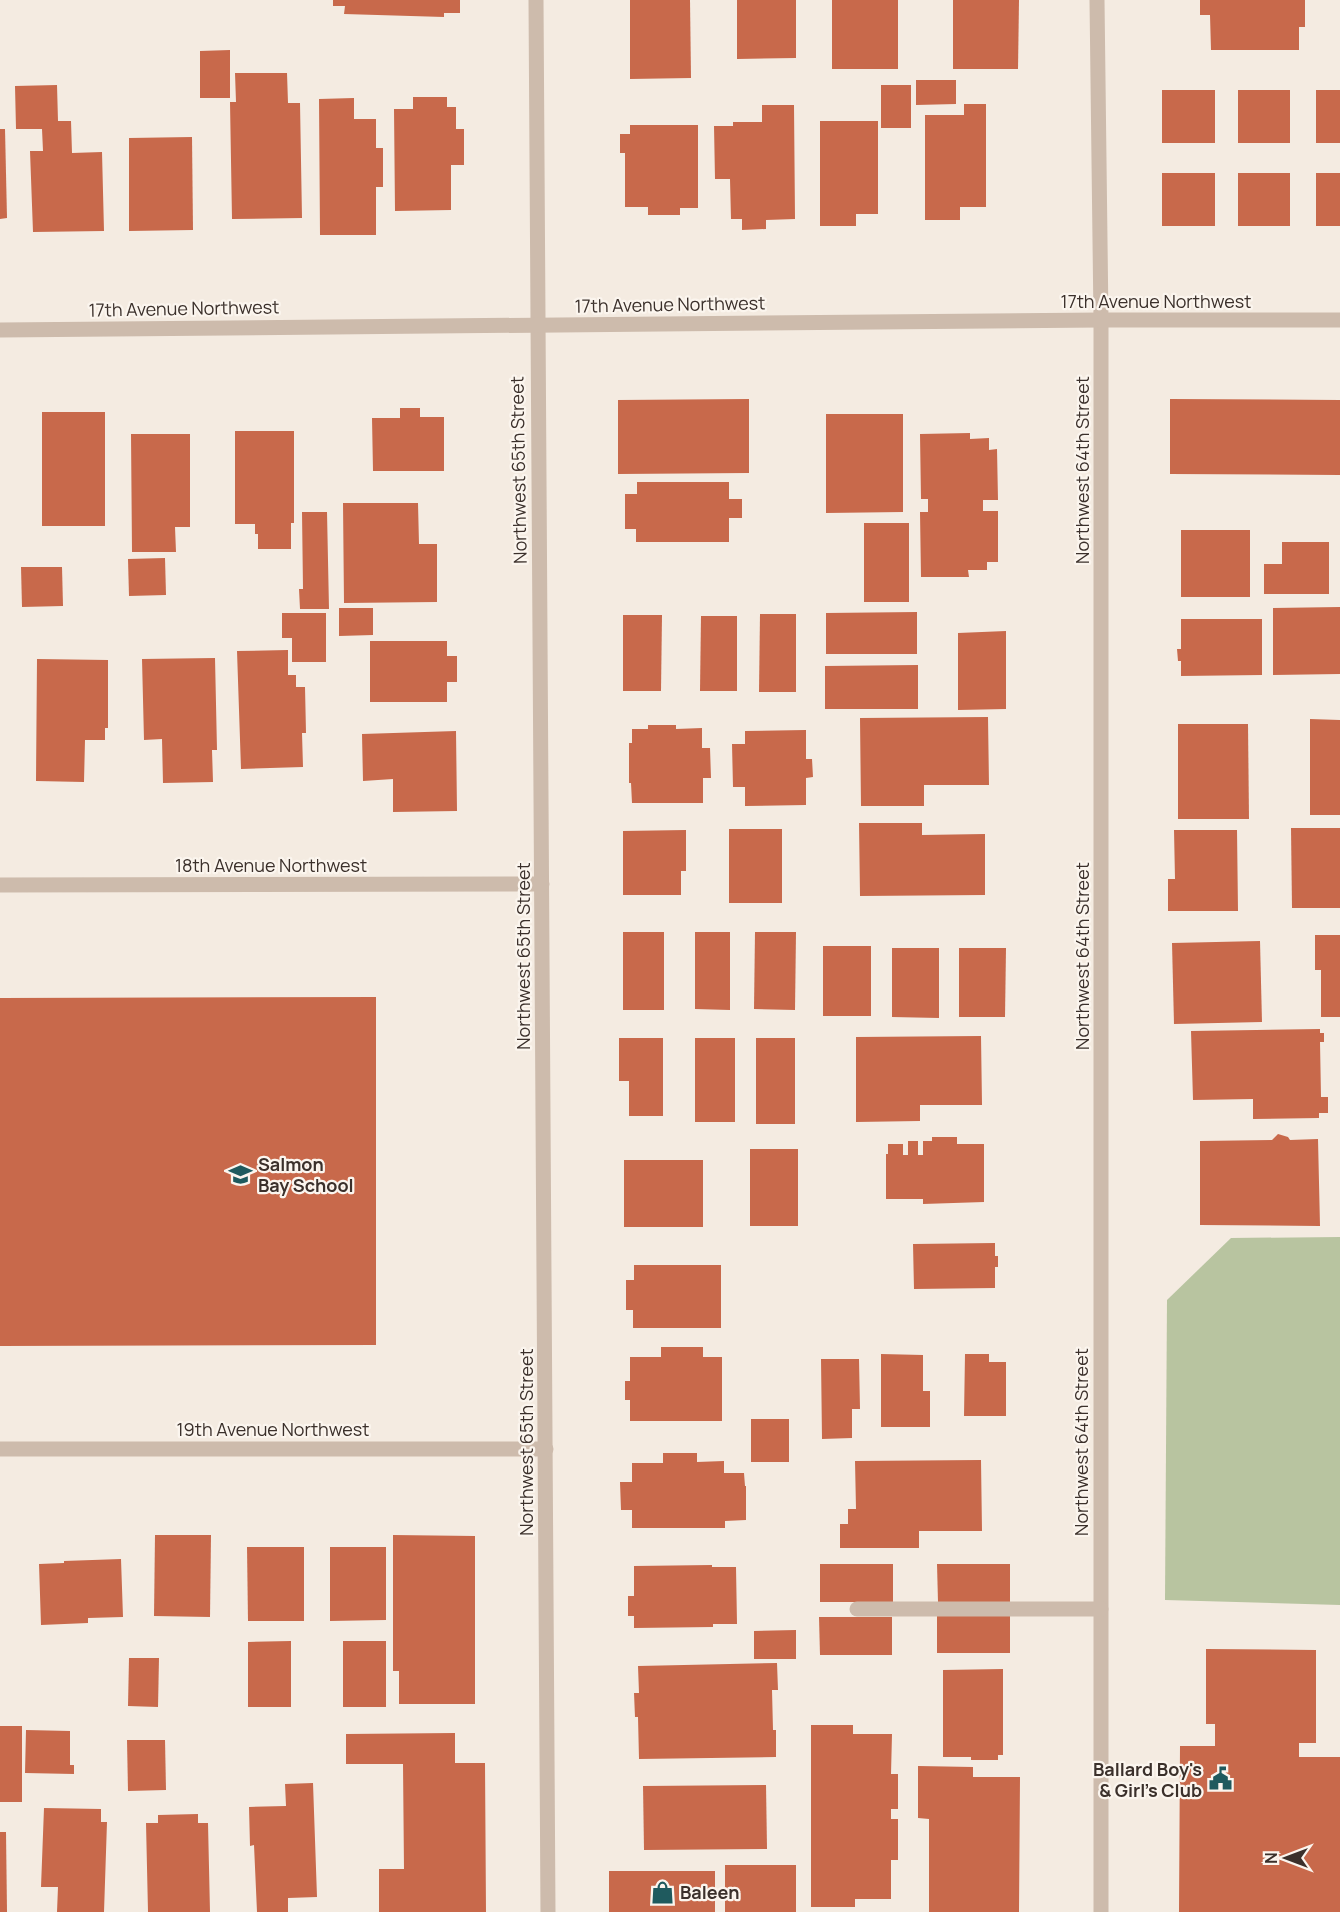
<svg xmlns="http://www.w3.org/2000/svg" width="1340" height="1912" font-family="Manrope,sans-serif">
  <style>
    .green { fill: #b8c4a0 }
    .building { fill: #c8694b }
    .lines { fill: none; stroke-linecap: round; stroke-linejoin: round }
    .minor { stroke: #cdbbac; stroke-width: 15 }
    .labels { text-anchor: middle; dominant-baseline: central; stroke-width: 4.5; stroke-linejoin: round; paint-order: stroke }
    .street-label { font-size: 18px; fill: #3b302b; stroke: #fbf5ee }
    .poi-label { font-size: 18px; font-weight: bold; fill: #3b302b; stroke: #fbf5ee; text-anchor: start }
  </style>
  <rect width="100%" height="100%" fill="#f4ebe1"/>
  <polygon class="green" points="1340,1237 1340,1605 1165,1600 1167,1300 1231,1238"/>
  <g class="building">
    <polygon points="333,0 460,0 460,13 444,13 444,17 344,14 345,6 333,6"/>
    <polygon points="630,0 690,0 691,78 630,79"/>
    <polygon points="737,0 796,0 796,58 737,59"/>
    <rect x="832" y="0" width="66" height="69"/>
    <polygon points="953,0 1019,0 1018,69 953,69"/>
    <polygon points="1200,0 1305,0 1305,27 1299,27 1299,50 1211,50 1210,15 1200,15"/>
    <polygon points="230,50 230,98 200,98 200,51"/>
    <polygon points="235,73 287,73 288,103 300,103 302,218 232,219 230,102 236,102"/>
    <polygon points="916,80 956,80 956,104 916,105"/>
    <polygon points="57,85 58,121 71,121 72,153 102,152 104,231 33,232 30,151 43,151 42,129 16,129 15,86"/>
    <rect x="881" y="85" width="30" height="43"/>
    <rect x="1162" y="90" width="53" height="53"/>
    <rect x="1238" y="90" width="52" height="53"/>
    <rect x="1316" y="90" width="24" height="53"/>
    <polygon points="413,97 447,97 447,107 456,107 456,129 464,129 464,165 451,165 451,210 395,211 394,109 413,109"/>
    <polygon points="354,98 354,119 376,119 376,148 383,148 383,187 376,187 376,235 320,235 319,99"/>
    <polygon points="964,104 986,104 986,207 960,207 960,220 925,220 925,115 964,115"/>
    <polygon points="762,105 794,105 795,219 766,220 766,229 742,230 742,219 731,219 730,179 715,179 714,126 733,126 733,122 762,122"/>
    <polygon points="820,121 878,121 878,214 856,214 856,226 820,226"/>
    <polygon points="630,125 698,125 698,208 680,208 680,215 648,215 648,207 625,207 625,153 620,153 620,134 630,134"/>
    <polygon points="0,129 5,129 7,218 0,219"/>
    <polygon points="192,137 193,230 129,231 129,138"/>
    <rect x="1162" y="173" width="53" height="53"/>
    <rect x="1238" y="173" width="52" height="53"/>
    <rect x="1316" y="173" width="24" height="53"/>
    <polygon points="749,399 749,473 618,474 618,400"/>
    <polygon points="1170,399 1340,400 1340,475 1170,474"/>
    <polygon points="400,408 420,408 420,417 444,417 444,471 373,471 372,418 400,418"/>
    <rect x="42" y="412" width="63" height="114"/>
    <polygon points="826,414 903,414 903,512 826,513"/>
    <polygon points="235,431 294,431 294,523 291,523 291,549 258,549 258,534 255,534 255,524 235,524"/>
    <polygon points="970,433 970,439 989,438 989,450 997,449 998,500 983,500 983,511 998,511 998,562 987,562 987,570 968,570 969,577 921,577 920,512 928,512 928,499 921,499 920,434"/>
    <polygon points="131,434 190,434 190,527 175,527 176,552 132,552"/>
    <polygon points="637,482 729,482 729,499 742,499 742,518 729,518 729,542 636,542 636,529 625,529 625,494 637,494"/>
    <polygon points="343,503 418,503 419,544 437,544 437,602 344,603"/>
    <polygon points="302,512 327,512 329,609 300,609 299,589 303,589"/>
    <rect x="864" y="523" width="45" height="79"/>
    <rect x="1181" y="530" width="69" height="67"/>
    <polygon points="1282,542 1329,542 1329,594 1264,594 1264,564 1282,564"/>
    <polygon points="165,558 166,595 129,596 128,559"/>
    <polygon points="21,567 62,567 63,606 22,607"/>
    <polygon points="1340,607 1340,674 1273,675 1273,608"/>
    <polygon points="339,608 373,608 373,635 339,636"/>
    <polygon points="917,612 917,654 826,654 826,613"/>
    <polygon points="282,613 326,613 326,662 292,662 292,638 282,638"/>
    <polygon points="760,614 796,614 796,692 759,692"/>
    <polygon points="623,615 662,615 661,691 623,691"/>
    <polygon points="701,616 737,616 737,691 700,691"/>
    <polygon points="1181,619 1262,619 1262,675 1181,676 1181,661 1178,661 1177,649 1181,649"/>
    <polygon points="1006,631 1006,709 958,710 958,633"/>
    <polygon points="370,641 447,641 447,656 457,656 457,682 447,682 447,702 370,702"/>
    <polygon points="288,650 288,675 296,675 296,687 305,687 306,733 302,733 303,767 241,769 237,651"/>
    <polygon points="215,658 217,750 212,750 213,782 163,783 162,739 144,740 142,659"/>
    <polygon points="37,659 108,660 108,728 105,728 105,740 85,740 84,782 36,781"/>
    <polygon points="918,665 918,709 825,709 825,666"/>
    <polygon points="988,717 989,785 924,785 924,806 861,806 860,718"/>
    <polygon points="1310,719 1340,720 1340,815 1310,815"/>
    <polygon points="1178,724 1248,724 1249,819 1178,819"/>
    <polygon points="648,725 676,725 676,729 702,728 702,748 710,748 711,778 703,778 703,803 632,803 631,783 629,783 629,743 632,743 632,729 648,729"/>
    <polygon points="806,730 806,759 812,759 813,777 806,778 806,805 745,806 745,787 733,787 732,744 745,744 745,731"/>
    <polygon points="456,731 457,811 393,812 393,779 363,781 362,734"/>
    <polygon points="859,823 922,823 922,835 985,834 985,895 860,896"/>
    <polygon points="1291,828 1340,828 1340,908 1292,908"/>
    <rect x="729" y="829" width="53" height="74"/>
    <polygon points="686,830 686,871 681,871 681,895 623,895 623,831"/>
    <polygon points="1174,830 1237,830 1238,911 1168,911 1168,879 1175,879"/>
    <rect x="623" y="932" width="41" height="78"/>
    <polygon points="695,932 730,932 730,1010 695,1009"/>
    <polygon points="755,932 796,932 795,1010 754,1009"/>
    <polygon points="1315,935 1340,935 1340,1017 1321,1017 1321,970 1315,970"/>
    <polygon points="1260,941 1262,1022 1174,1024 1172,943"/>
    <rect x="823" y="946" width="48" height="70"/>
    <polygon points="892,948 939,948 939,1018 892,1017"/>
    <polygon points="959,948 1006,948 1005,1017 959,1017"/>
    <polygon points="376,997 376,1345 0,1346 0,998"/>
    <polygon points="1320,1029 1320,1033 1324,1033 1324,1042 1320,1042 1321,1097 1328,1097 1328,1113 1319,1113 1319,1118 1253,1119 1253,1099 1193,1100 1191,1031"/>
    <polygon points="981,1036 982,1105 920,1105 920,1121 856,1122 856,1037"/>
    <polygon points="619,1038 663,1038 663,1116 629,1116 629,1081 619,1081"/>
    <rect x="695" y="1038" width="40" height="84"/>
    <rect x="756" y="1038" width="39" height="86"/>
    <polygon points="1278,1134 1288,1137 1290,1140 1318,1139 1320,1226 1200,1225 1200,1141 1272,1140"/>
    <polygon points="932,1137 957,1137 957,1144 984,1144 984,1202 923,1204 923,1199 886,1199 886,1154 888,1154 888,1144 903,1144 903,1155 908,1155 908,1141 918,1141 918,1155 923,1155 923,1141 932,1141"/>
    <rect x="750" y="1149" width="48" height="77"/>
    <rect x="624" y="1160" width="79" height="67"/>
    <polygon points="995,1243 995,1256 998,1256 998,1267 995,1267 995,1288 914,1289 913,1244"/>
    <polygon points="634,1265 721,1265 721,1328 633,1328 633,1310 626,1310 626,1280 634,1280"/>
    <polygon points="661,1347 703,1347 703,1357 722,1357 722,1421 630,1421 630,1400 625,1400 625,1381 630,1381 630,1357 661,1357"/>
    <polygon points="881,1354 923,1355 923,1391 930,1391 930,1427 881,1427"/>
    <polygon points="965,1354 989,1354 989,1362 1006,1362 1006,1416 964,1416"/>
    <polygon points="821,1359 859,1359 860,1409 852,1409 852,1438 822,1439"/>
    <rect x="751" y="1419" width="38" height="43"/>
    <polygon points="663,1453 697,1453 697,1462 724,1461 724,1473 744,1473 745,1486 746,1486 746,1520 725,1521 725,1528 632,1528 632,1510 621,1510 620,1482 632,1482 632,1463 663,1463"/>
    <polygon points="981,1460 982,1531 919,1531 919,1548 840,1548 840,1524 848,1524 848,1509 856,1509 855,1461"/>
    <polygon points="155,1535 211,1535 210,1617 154,1616"/>
    <polygon points="393,1535 475,1536 475,1704 399,1704 399,1671 393,1671"/>
    <polygon points="247,1547 304,1547 304,1621 248,1621"/>
    <polygon points="330,1547 386,1547 386,1620 330,1621"/>
    <polygon points="121,1559 123,1617 88,1618 88,1623 41,1625 39,1564 64,1563 64,1561"/>
    <rect x="820" y="1564" width="73" height="38"/>
    <polygon points="937,1564 1010,1564 1010,1602 938,1602"/>
    <polygon points="712,1565 712,1567 736,1567 737,1624 713,1624 713,1627 634,1628 634,1616 628,1616 628,1596 634,1596 634,1566"/>
    <rect x="937" y="1615" width="73" height="38"/>
    <polygon points="819,1617 892,1617 892,1655 820,1655"/>
    <polygon points="796,1630 796,1659 754,1659 754,1631"/>
    <polygon points="291,1641 291,1707 248,1707 248,1642"/>
    <rect x="343" y="1641" width="43" height="66"/>
    <polygon points="1206,1649 1316,1650 1316,1743 1299,1743 1299,1757 1340,1757 1340,1912 1179,1912 1180,1746 1215,1746 1215,1724 1206,1724"/>
    <polygon points="129,1658 159,1658 158,1707 128,1706"/>
    <polygon points="777,1663 778,1690 772,1690 773,1730 776,1730 776,1757 639,1759 638,1717 635,1717 634,1693 639,1693 638,1666"/>
    <polygon points="1003,1669 1003,1755 998,1755 998,1760 971,1760 971,1757 943,1757 943,1670"/>
    <polygon points="811,1725 853,1725 853,1734 892,1734 891,1774 898,1774 898,1809 891,1809 891,1819 898,1819 898,1860 891,1860 891,1899 855,1899 855,1907 811,1907"/>
    <rect x="0" y="1726" width="22" height="76"/>
    <polygon points="26,1730 70,1731 70,1765 74,1765 74,1774 25,1773"/>
    <polygon points="455,1733 455,1763 485,1763 486,1912 379,1912 379,1869 404,1869 403,1764 346,1764 346,1734"/>
    <polygon points="127,1740 165,1740 166,1790 128,1791"/>
    <polygon points="918,1766 973,1767 973,1777 1020,1777 1019,1912 929,1912 929,1819 918,1818"/>
    <polygon points="313,1783 317,1897 288,1898 288,1912 257,1912 254,1845 250,1846 249,1807 286,1806 285,1784"/>
    <polygon points="766,1785 767,1849 644,1850 643,1786"/>
    <polygon points="44,1808 101,1809 101,1822 107,1822 104,1912 57,1912 58,1887 41,1887"/>
    <polygon points="198,1814 198,1823 208,1823 210,1912 148,1912 146,1823 158,1823 158,1815"/>
    <polygon points="0,1832 6,1832 7,1912 0,1912"/>
    <rect x="725" y="1865" width="71" height="47"/>
    <rect x="609" y="1871" width="106" height="41"/>
  </g>
  <g class="lines">
    <g class="minor">
      <polyline points="536,0 548,1912"/>
      <polyline points="1097,0 1101,320 1101,1912"/>
      <polyline points="0,330 1101,320 1340,320"/>
      <polyline points="0,885 542,884"/>
      <polyline points="0,1449 546,1449"/>
      <polyline points="857,1609 1101,1609"/>
    </g>
  </g>
  <defs>
    <symbol id="school-bare" viewBox="-9 -9 18 18"><path d="M0-5L7-2L0 1L-7-2ZM-4 1L0 2.5L4 1V4Q0 6-4 4Z" fill="#1f5a5e" stroke="#fbf5ee" stroke-width="2.5" paint-order="stroke"/></symbol>
    <symbol id="civic-bare" viewBox="-9 -9 18 18"><path d="M-.6-6.5H3V-4.5H.6V-3L4-1V1h2V6H-6V1h2V-1L-.6-3ZM-1.2 2.5V6h2.4V2.5Z" fill="#1f5a5e" stroke="#fbf5ee" stroke-width="2.5" paint-order="stroke"/></symbol>
    <symbol id="shop-bare" viewBox="-9 -9 18 18"><path d="M-5-2.5h2.3a2.7 3.5 0 0 1 5.4 0H5L5.5 6h-11ZM-1.5-2.5h3a1.5 2.3 0 0 0-3 0Z" fill="#1f5a5e" stroke="#fbf5ee" stroke-width="2.5" paint-order="stroke"/></symbol>
  </defs>
  <g fill-rule="evenodd">
    <use href="#school-bare" x="224" y="1158" width="33" height="33"/>
    <use href="#civic-bare" x="1204" y="1762" width="33" height="33"/>
    <use href="#shop-bare" x="646" y="1876" width="33" height="33"/>
  </g>
  <g class="labels">
    <g class="street-label">
      <text x="1156" y="301">17th Avenue Northwest</text>
      <text transform="translate(670 304) rotate(-1)">17th Avenue Northwest</text>
      <text transform="translate(184 308) rotate(-1)">17th Avenue Northwest</text>
      <text transform="translate(518 470) rotate(-91)">Northwest 65th Street</text>
      <text transform="translate(1082 470) rotate(-90)">Northwest 64th Street</text>
      <text x="271" y="865">18th Avenue Northwest</text>
      <text transform="translate(523 956) rotate(-90)">Northwest 65th Street</text>
      <text transform="translate(1082 956) rotate(-90)">Northwest 64th Street</text>
      <text x="273" y="1429">19th Avenue Northwest</text>
      <text transform="translate(526 1442) rotate(-90)">Northwest 65th Street</text>
      <text transform="translate(1081 1442) rotate(-90)">Northwest 64th Street</text>
    </g>
    <g class="poi-label">
      <text x="258" y="1164">Salmon<tspan x="258" dy="21">Bay School</tspan></text>
      <text x="1202" y="1769" text-anchor="end">Ballard Boy's<tspan x="1202" dy="21">&amp; Girl's Club</tspan></text>
      <text x="680" y="1892">Baleen</text>
    </g>
  </g>
  <g transform="translate(1286 1858) rotate(270)" stroke="#fbf5ee" stroke-width="4.5" paint-order="stroke">
  <path d="M0-4.5L10 22L0 15L-10 22Z" fill="#3b302b"/>
  <text y="-9" font-size="16" font-weight="bold" text-anchor="middle" fill="#3b302b">N</text>
  </g>
</svg>
